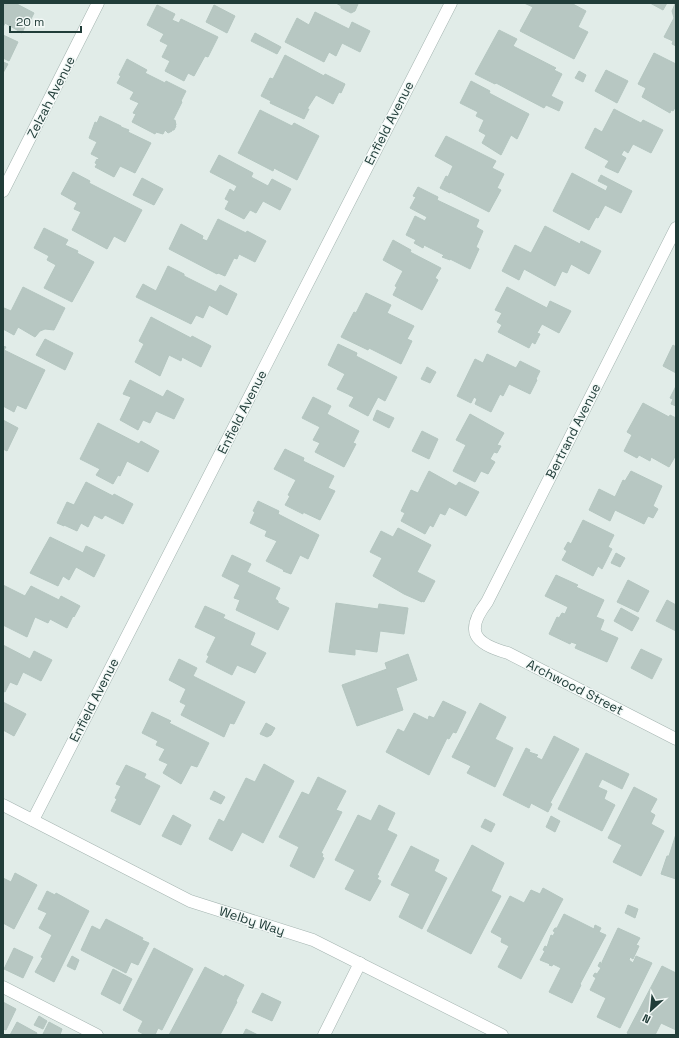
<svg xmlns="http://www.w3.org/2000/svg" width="679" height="1038" font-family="'Space Grotesk',sans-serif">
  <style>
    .building { fill: #b7c7c2; stroke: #b4c6c0 }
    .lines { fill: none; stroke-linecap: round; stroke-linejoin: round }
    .minor-casing { stroke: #a4b4b0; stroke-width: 13 }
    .minor { stroke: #fff; stroke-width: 12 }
    .labels { text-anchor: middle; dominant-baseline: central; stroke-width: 3; stroke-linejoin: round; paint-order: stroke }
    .street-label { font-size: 13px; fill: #213d39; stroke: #f2f8f6 }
  </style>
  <rect width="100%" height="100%" fill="#e1ece8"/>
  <g class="building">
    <polygon points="3,3 15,3 34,13 30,21 28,20 22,33 5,23 3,27"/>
    <polygon points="336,3 358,3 358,4 355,11 351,13 341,8 341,6"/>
    <polygon points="524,3 571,3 586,11 578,27 588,32 574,59 520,31 533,7"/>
    <polygon points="650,3 667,3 663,10"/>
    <polygon points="675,4 676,5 676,46 672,44 673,41 664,37 674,18 672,11"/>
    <polygon points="157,5 175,14 172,20 179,23 181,19 218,37 208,57 205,56 194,76 188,73 184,81 165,71 170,61 162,57 168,45 160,41 164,34 147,25"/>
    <polygon points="214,5 235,16 227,33 206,22"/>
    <polygon points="315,12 349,29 352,22 370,31 360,52 342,43 336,56 329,52 324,62 285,42 297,18 309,25"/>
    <polygon points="499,30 517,39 513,46 556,68 554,70 562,74 551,96 563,102 559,111 546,105 544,108 496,83 495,84 475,74"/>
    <polygon points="255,33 281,47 277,54 251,41"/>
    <polygon points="3,35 18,42 9,61 3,58"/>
    <polygon points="654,53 676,64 676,95 675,98 676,98 676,106 673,111 671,110 670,113 642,97 646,88 638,84"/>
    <polygon points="285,55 324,76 325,74 345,84 341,93 339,92 333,104 316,95 307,109 309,109 304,119 270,103 271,101 261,96 270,78 273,79"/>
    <polygon points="127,59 147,70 145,73 165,83 166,81 186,91 181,101 182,102 173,120 175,120 176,125 174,124 176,126 174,130 172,130 172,131 168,133 165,130 163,134 156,132 155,134 132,122 136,114 133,113 139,103 130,99 134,92 117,83 121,76 119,75"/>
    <polygon points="3,62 8,64 3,73"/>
    <polygon points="606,70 628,81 617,103 595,91"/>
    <polygon points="579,71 586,75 583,82 575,78"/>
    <polygon points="471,81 490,91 489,93 529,114 517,139 511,135 501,155 482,143 486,135 479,131 484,120 476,116 478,112 460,103"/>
    <polygon points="614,109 641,123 643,120 663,130 651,153 633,144 628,153 624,150 621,155 626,158 618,173 605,167 609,161 585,148 595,128 602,132"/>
    <polygon points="260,110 292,126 294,123 319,136 297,180 274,168 273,171 238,153"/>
    <polygon points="100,116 121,126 121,127 129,130 128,132 151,143 135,173 120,166 114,177 95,167 97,164 95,163 97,159 98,160 99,158 91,154 97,142 89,138 95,122 97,123"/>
    <polygon points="446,136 496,161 492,168 504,174 497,188 501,190 489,212 450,192 450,193 440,188 446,176 448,177 453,166 435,156"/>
    <polygon points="219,155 253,173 251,177 268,186 272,179 291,189 280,210 263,201 256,213 250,210 244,219 225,209 229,201 225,199 230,189 234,192 237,186 210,172"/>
    <polygon points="73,172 90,181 89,183 142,210 125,242 114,236 107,249 72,230 81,212 74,209 77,203 61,194"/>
    <polygon points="572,173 606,191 608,186 598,181 601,175 632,191 621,213 605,205 598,218 596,217 589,230 553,211"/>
    <polygon points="142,178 163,189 154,205 133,195"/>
    <polygon points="418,187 438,197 437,200 479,220 476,227 483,231 476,247 479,249 470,269 450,259 450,260 442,257 444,255 424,245 423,248 414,243 416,240 406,235 415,216 425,221 427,217 410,208 416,197 413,196"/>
    <polygon points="218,219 246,233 247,231 266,241 255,262 239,254 237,259 234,258 225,276 218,273 217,274 169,249 181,224 203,236 202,239 207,241"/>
    <polygon points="545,226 580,244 581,241 601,251 589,274 571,264 567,273 562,271 555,286 524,269 519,280 502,271 515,245 531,253"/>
    <polygon points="44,228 68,240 65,245 78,251 77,253 94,262 72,302 44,288 56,265 47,260 49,256 34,248"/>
    <polygon points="393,240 411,250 410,252 441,268 435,278 438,280 422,310 393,295 397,287 395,286 403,271 383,260"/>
    <polygon points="168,266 184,274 184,276 216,292 220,285 237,294 227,315 209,305 203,318 196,315 191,324 136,297 143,284 156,291"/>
    <polygon points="23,287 65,308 54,330 45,329 40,331 35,337 18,327 14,335 3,329 3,310 4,308 11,311"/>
    <polygon points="507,287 547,308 550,301 571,311 559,333 542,324 537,333 540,334 535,344 532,342 529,348 498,332 502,325 497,322 502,313 495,310"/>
    <polygon points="366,293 391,305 387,313 414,326 407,339 412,341 401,364 369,348 368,350 341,337 354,312 356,313"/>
    <polygon points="151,317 191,338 192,336 211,346 201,367 182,357 181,361 169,355 160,376 135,362 144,344 139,341"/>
    <polygon points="45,339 73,353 65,370 36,355"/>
    <polygon points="338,344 357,353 356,356 397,377 385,401 378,397 368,416 349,406 354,397 337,389 345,374 328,365"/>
    <polygon points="673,345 676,347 676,373 663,366"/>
    <polygon points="3,346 6,347 4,350 45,370 26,409 17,405 14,412 3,406"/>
    <polygon points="487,354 516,368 520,361 540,371 536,379 537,380 530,394 509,384 503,396 500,394 491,412 475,404 477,399 474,397 471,403 457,396 475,359 483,363"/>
    <polygon points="427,367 436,372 430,383 421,379"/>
    <polygon points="130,380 163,397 167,390 184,399 174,419 156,411 150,423 143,420 138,430 120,420 131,397 123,394"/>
    <polygon points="676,386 676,406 671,404 673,399 670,398"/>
    <polygon points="313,397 331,406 327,414 359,431 353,443 356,444 344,467 315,452 320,443 313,440 320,427 302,418"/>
    <polygon points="643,403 669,417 670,415 676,418 676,455 669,467 651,457 650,461 639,455 637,458 624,451 632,435 627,432"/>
    <polygon points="377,410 394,418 389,428 373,420"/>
    <polygon points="470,414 504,433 497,445 501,446 497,453 494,452 490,459 495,462 488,474 481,471 475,482 453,471 466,445 456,440"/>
    <polygon points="3,420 18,428 7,451 3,449"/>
    <polygon points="98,423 139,444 141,441 159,451 148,472 127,461 120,476 118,475 113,484 96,475 100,469 80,459"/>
    <polygon points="422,431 438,439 429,459 412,451"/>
    <polygon points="285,449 304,458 303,461 334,476 328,488 335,491 320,520 303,512 303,514 285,505 290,496 288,495 296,480 274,469"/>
    <polygon points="429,471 456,486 459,482 479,492 466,516 449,507 445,515 440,513 433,527 430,525 425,534 401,521 405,513 401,511 411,490 418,493"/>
    <polygon points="631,471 662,486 653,506 658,509 653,518 648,516 644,524 615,510 610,521 589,510 599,489 615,497 623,480 625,481"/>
    <polygon points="86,482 113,496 114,494 133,504 123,524 105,515 102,519 94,515 88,527 81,523 77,531 64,525 64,526 57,523 67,502 74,505"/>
    <polygon points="258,501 279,511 278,514 319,535 308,559 300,555 291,574 283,571 284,570 266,561 277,541 265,536 267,531 250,523 255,512 253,511"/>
    <polygon points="583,520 614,535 608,547 612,549 602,569 598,566 593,576 562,560 567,551 564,549 568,542 571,544"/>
    <polygon points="398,528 431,545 417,572 435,581 424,602 422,601 422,602 404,594 373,576 382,558 370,552 381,531 393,537"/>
    <polygon points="50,537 83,553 86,546 105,555 94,577 76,567 69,580 63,576 58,586 30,573"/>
    <polygon points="616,553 625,558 620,567 611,563"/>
    <polygon points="232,555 251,564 247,572 280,588 275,599 278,601 278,603 289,608 278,630 236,610 240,600 234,598 240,585 222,576"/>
    <polygon points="556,575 578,585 576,587 604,600 596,617 604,620 600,630 618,638 607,662 575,648 577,644 571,642 570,644 549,634 557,617 559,618 562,613 565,614 568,607 545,596"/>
    <polygon points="628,580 649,591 638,612 617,602"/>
    <polygon points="3,585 25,596 31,586 59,600 61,596 80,606 74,617 73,616 67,628 50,619 48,623 35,617 27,637 3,625"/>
    <polygon points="667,600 676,605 676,631 656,621"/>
    <polygon points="336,603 378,609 379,604 408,608 404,634 380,631 377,652 355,649 355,655 329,652"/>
    <polygon points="205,606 225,615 223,618 255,633 250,645 266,653 255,673 237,665 232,675 206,662 209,656 207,655 216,637 195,627"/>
    <polygon points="621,608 639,618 632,631 614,621"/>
    <polygon points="3,645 30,659 34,651 52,660 41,681 23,672 17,685 10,682 5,692 3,691"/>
    <polygon points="641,649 662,659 652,679 631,668"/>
    <polygon points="408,654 417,680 396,688 403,710 357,726 342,685 387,669 385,663"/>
    <polygon points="179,659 197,668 193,676 245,702 234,724 230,723 224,737 181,715 186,705 180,702 186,689 169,680"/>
    <polygon points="443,701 466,712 456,733 453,732 449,739 447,738 429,775 386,752 398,729 404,732 414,713 428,720 429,716 434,718"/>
    <polygon points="3,702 26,714 14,736 3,730"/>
    <polygon points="480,703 506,717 495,739 513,748 495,787 467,773 471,766 452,757"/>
    <polygon points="152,712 171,721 169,723 209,743 197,767 191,765 181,784 163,773 168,764 159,760 165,749 156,745 158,741 142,733"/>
    <polygon points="266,723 275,728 271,735 267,737 260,734"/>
    <polygon points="554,736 579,749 550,803 552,804 548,812 531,803 529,808 503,795 526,748 530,750 529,752 538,755 536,757 542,760"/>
    <polygon points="586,753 629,774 622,789 602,779 598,787 607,791 604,799 615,805 602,831 558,809"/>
    <polygon points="264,764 294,781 263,843 242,832 232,851 209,839 219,819 224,822 246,778 255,782"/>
    <polygon points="126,765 146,774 144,778 160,786 140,825 111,811 117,799 115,798 121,786 116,784"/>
    <polygon points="318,777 346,791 336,810 342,812 321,853 323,854 322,857 324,858 314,878 290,866 299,847 279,837 302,792 309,795"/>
    <polygon points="634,787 657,799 650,812 655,815 651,824 664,831 641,876 613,862 622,845 608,838"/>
    <polygon points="214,791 225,797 221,804 210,799"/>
    <polygon points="379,805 395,813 387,830 397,835 377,875 379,876 377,879 381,881 370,901 345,889 355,870 335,860 358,815 371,821"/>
    <polygon points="173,815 191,825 181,845 162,836"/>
    <polygon points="551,816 560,821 555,832 546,827"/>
    <polygon points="485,819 495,824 491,832 481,827"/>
    <polygon points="676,834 676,879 661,874 667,856 669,856"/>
    <polygon points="472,845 504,863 491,891 501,896 471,954 427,931"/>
    <polygon points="411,846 439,860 434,871 447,878 422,929 399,917 410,894 391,885"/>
    <polygon points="15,873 37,885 14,929 3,923 3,907 5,904 3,903 3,878 11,882"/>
    <polygon points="543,888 563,899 521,979 498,967 509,946 501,942 502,938 491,932 510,896 524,903 531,890 540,894"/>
    <polygon points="47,891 55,895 56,893 89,911 54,982 35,972 43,958 41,957 52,935 39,928 47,913 38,909"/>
    <polygon points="628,905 638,909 635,918 625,913"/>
    <polygon points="564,914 594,929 595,925 601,928 599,932 606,935 580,984 581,985 572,1003 549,992 561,968 553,964 552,966 549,965 550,964 540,960 545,951 543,950 545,946 547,947 551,935 553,936 555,932 553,931 555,928 557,928"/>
    <polygon points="106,919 143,938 142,940 149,943 138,965 131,962 126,973 81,950 92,926 100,930"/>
    <polygon points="618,928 640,938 636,945 639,946 633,959 630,957 629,960 633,963 636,956 652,963 620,1028 597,1017 606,998 590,990 596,978 593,976 595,973 597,974 601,968 598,966 600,962 603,964 603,963 602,962"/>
    <polygon points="14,948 33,957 23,978 4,969"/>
    <polygon points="154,948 193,969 162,1030 158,1028 155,1035 145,1035 138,1031 143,1021 123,1010"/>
    <polygon points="72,956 79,960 75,970 67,966"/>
    <polygon points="662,966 676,973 676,1030 661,1023 655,1035 631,1035 627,1033"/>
    <polygon points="205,967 224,977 225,975 244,985 236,1001 237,1002 220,1035 169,1035"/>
    <polygon points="113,969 132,979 120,1004 101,994"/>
    <polygon points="262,993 281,1002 272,1021 252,1012"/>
    <polygon points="3,1002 16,1009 6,1030 3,1029"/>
    <polygon points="39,1016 47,1021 43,1029 34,1025"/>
    <polygon points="17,1022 37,1033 36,1035 10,1035"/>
    <polygon points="49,1022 62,1029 60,1035 43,1034"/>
    <polygon points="246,1029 258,1035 243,1035"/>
  </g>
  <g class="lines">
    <defs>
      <g id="minor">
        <polyline points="3,191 98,3"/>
        <path d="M676,228L487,602C464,632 475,644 508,653L676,739"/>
        <polyline points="3,805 190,901 313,940 502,1035"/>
        <polyline points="33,820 451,3"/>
        <polyline points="3,987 97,1035"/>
        <polyline points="324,1035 360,963"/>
      </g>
    </defs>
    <use href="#minor" class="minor-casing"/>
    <use href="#minor" class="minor"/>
  </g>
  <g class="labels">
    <g class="street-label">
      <text transform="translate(51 97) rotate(-63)">Zelzah Avenue</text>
      <text transform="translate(389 123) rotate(-63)">Enfield Avenue</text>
      <text transform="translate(242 412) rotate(-63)">Enfield Avenue</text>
      <text transform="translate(573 431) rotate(-63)">Bertrand Avenue</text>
      <text transform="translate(575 687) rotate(27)">Archwood Street</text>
      <text transform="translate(94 700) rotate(-63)">Enfield Avenue</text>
      <text transform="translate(252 921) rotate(18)">Welby Way</text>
    </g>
  </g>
  <rect width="679" height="1038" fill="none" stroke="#213d39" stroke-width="8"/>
  <g transform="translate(651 1010) rotate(207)" stroke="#f2f8f6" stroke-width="3" paint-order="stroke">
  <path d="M0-3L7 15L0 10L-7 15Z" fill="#213d39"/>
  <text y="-6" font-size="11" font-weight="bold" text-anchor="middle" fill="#213d39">N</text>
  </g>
  <path d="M10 26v6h71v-6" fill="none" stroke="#213d39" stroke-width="2"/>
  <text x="16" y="26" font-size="12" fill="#213d39" stroke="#f2f8f6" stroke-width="3" paint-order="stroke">20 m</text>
</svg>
